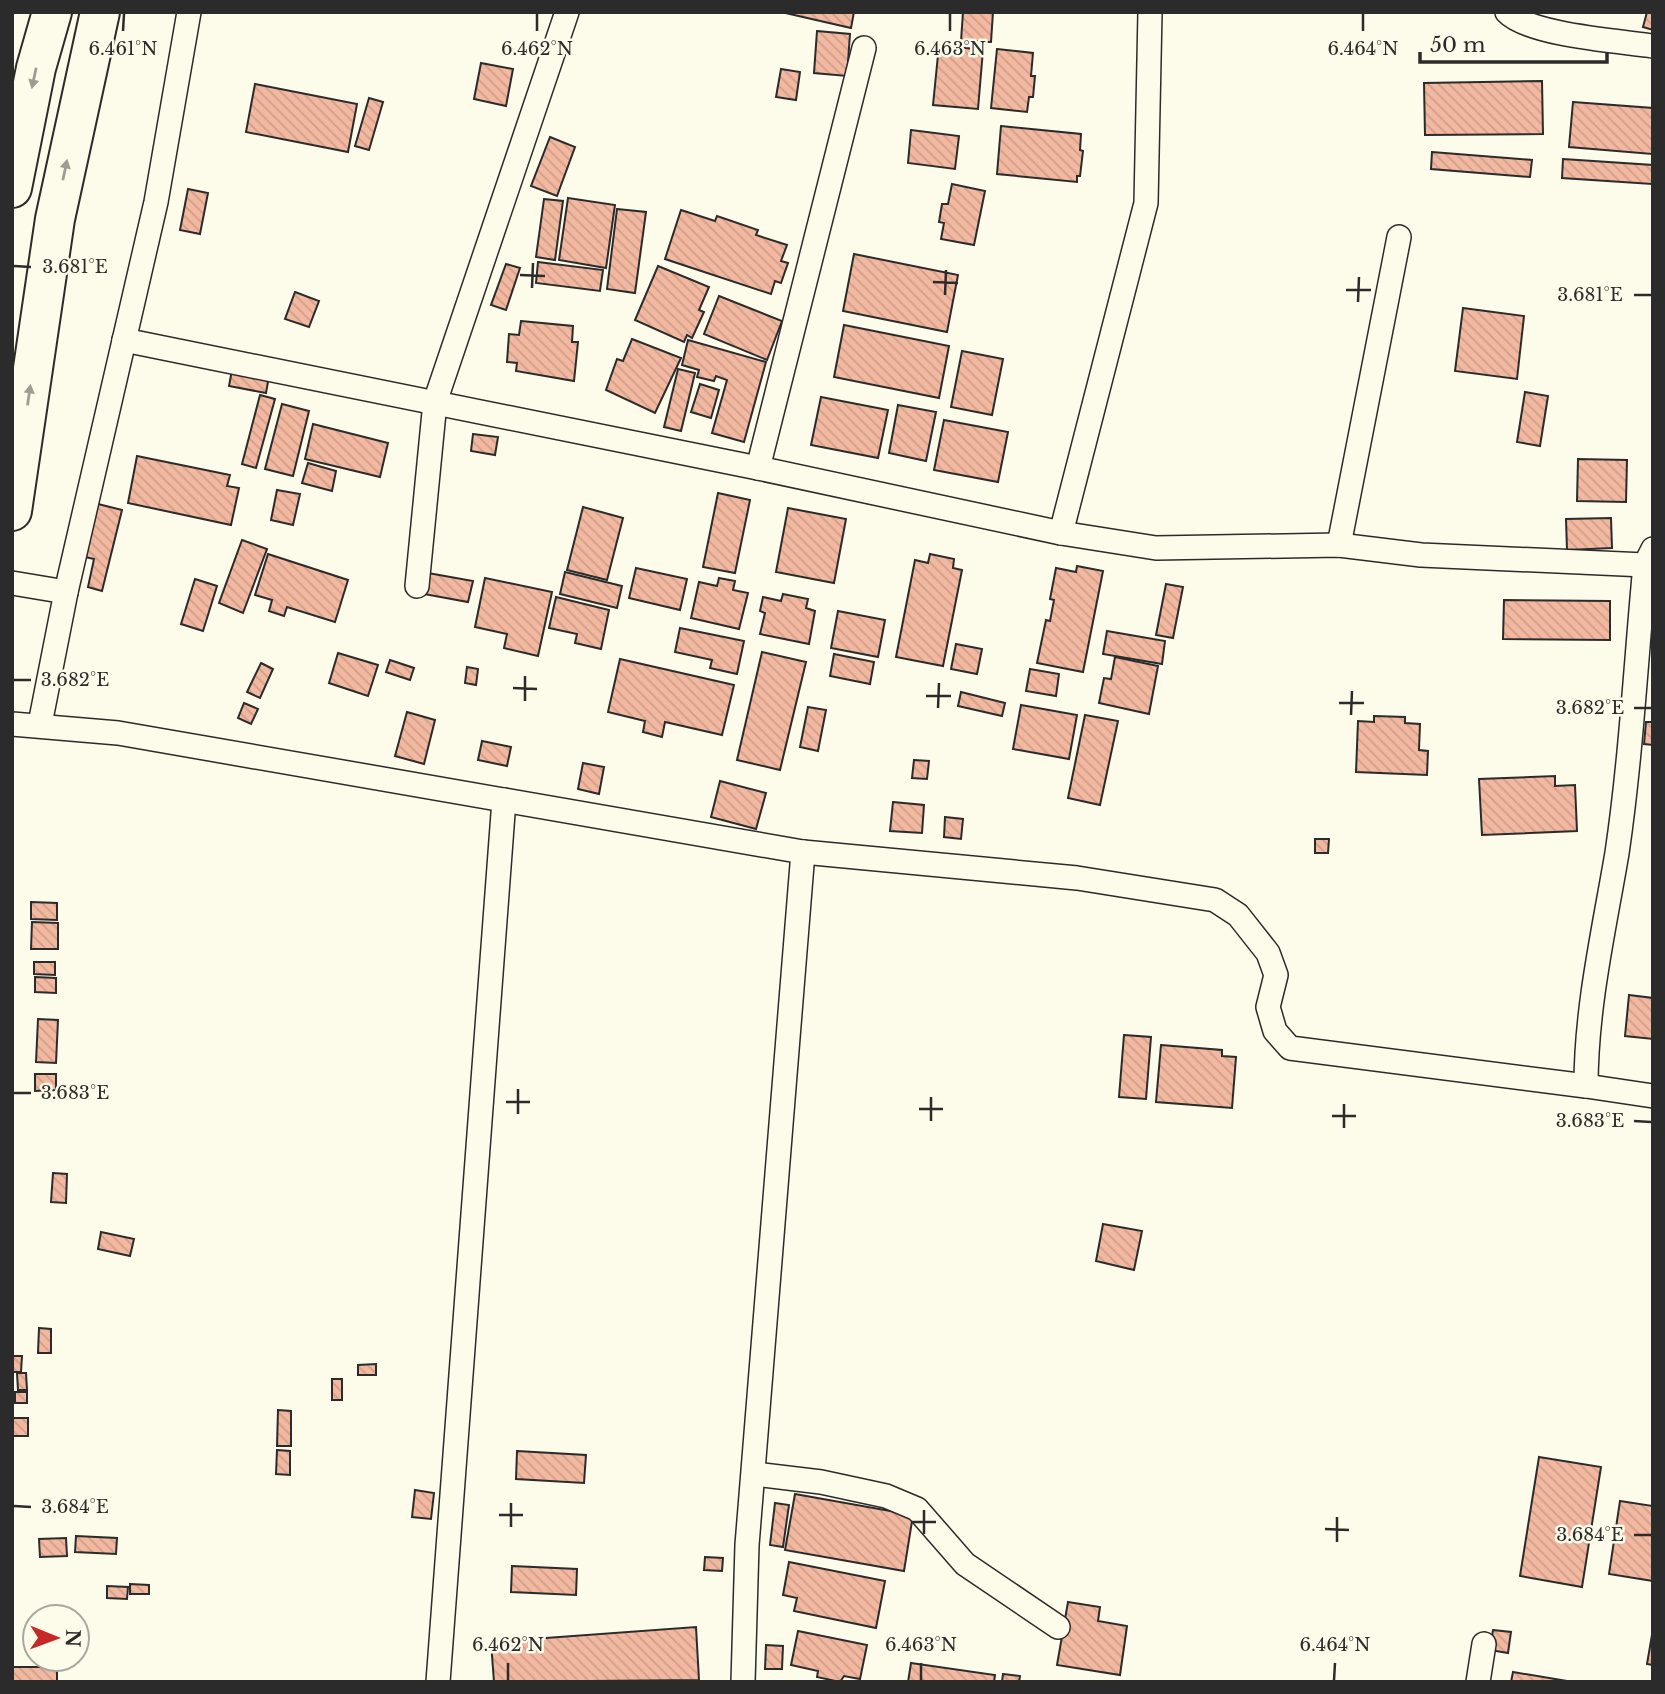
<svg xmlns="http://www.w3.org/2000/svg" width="1665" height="1694" font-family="'Libre Baskerville',serif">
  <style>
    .building { fill: url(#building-back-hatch); stroke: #2b2b2b; stroke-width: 2 }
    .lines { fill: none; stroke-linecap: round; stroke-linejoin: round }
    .street-casing { stroke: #2b2b2b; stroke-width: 26 }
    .highway-casing { stroke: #2b2b2b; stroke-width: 42 }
    .street { stroke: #fdfbea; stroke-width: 23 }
    .highway { stroke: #fdfbea; stroke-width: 38 }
    .oneway { fill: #9e9d94 }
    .ticks { fill: none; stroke: #2b2b2b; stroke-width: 2.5 }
    .ticks-label { font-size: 18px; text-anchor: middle; fill: #2b2b2b; stroke: #fdfbea; stroke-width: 5; stroke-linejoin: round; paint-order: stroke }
  </style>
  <defs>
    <pattern id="building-back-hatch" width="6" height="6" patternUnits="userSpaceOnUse" patternTransform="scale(1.75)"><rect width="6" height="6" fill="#f2b8a0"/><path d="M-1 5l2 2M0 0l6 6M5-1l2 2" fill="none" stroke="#d09e8a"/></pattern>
  </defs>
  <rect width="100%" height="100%" fill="#fdfbea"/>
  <g class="building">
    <polygon points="781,12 854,12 851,28"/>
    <polygon points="963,12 993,12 991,42 961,41"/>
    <polygon points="1647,12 1653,12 1653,30 1643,27"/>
    <polygon points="817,31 850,34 847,76 814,73"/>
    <polygon points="939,45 983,50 978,109 933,105"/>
    <polygon points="997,49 1033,53 1031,76 1035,76 1033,97 1029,97 1027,112 991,108"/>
    <polygon points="481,63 513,69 506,106 474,99"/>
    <polygon points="781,69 800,72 796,100 776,97"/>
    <polygon points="1542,81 1543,134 1425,135 1424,83"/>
    <polygon points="255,84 357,104 348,152 246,132"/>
    <polygon points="369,98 383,102 369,150 355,146"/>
    <polygon points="1573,102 1653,108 1652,154 1569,147"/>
    <polygon points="1001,126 1081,134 1080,150 1083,151 1080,176 1077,176 1077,182 997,174"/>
    <polygon points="911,130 959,136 955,169 908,163"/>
    <polygon points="550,137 575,147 557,196 531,186"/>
    <polygon points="1432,152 1532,160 1530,177 1431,169"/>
    <polygon points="1563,159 1653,165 1652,184 1562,178"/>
    <polygon points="952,184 985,191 974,245 941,239 944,223 939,222 942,204 948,204"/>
    <polygon points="188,189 208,193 200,234 180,230"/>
    <polygon points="568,198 615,205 606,268 559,260"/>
    <polygon points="544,199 563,201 555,260 536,257"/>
    <polygon points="617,209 646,212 635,293 607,289"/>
    <polygon points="681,210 715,221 717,216 758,230 756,235 787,245 781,261 788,263 781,283 775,281 771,294 665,259"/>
    <polygon points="854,254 958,275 947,332 843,311"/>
    <polygon points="538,262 603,270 600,291 536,283"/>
    <polygon points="506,264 520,268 506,310 491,305"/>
    <polygon points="658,266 709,287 699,310 704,312 692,338 687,335 684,342 635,320"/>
    <polygon points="295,292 319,301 309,327 285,319"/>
    <polygon points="719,296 782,321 767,360 704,334"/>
    <polygon points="1463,308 1524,316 1517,379 1455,371"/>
    <polygon points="521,321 573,326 572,342 578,342 574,381 516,371 517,363 507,362 509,334 519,335"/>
    <polygon points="844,325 949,346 939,398 834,377"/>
    <polygon points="632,339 681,358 655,413 606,390 617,359 623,361"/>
    <polygon points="688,340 766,362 744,442 712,433 727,380 716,376 714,381 697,377 699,370 682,365"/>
    <polygon points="962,351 1003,359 992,415 951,407"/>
    <polygon points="678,369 695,373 681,431 664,427"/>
    <polygon points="232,370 269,376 266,393 229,386"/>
    <polygon points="700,384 719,390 711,418 691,412"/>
    <polygon points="1525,392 1548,396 1540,446 1517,442"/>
    <polygon points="260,395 275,399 256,468 242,464"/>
    <polygon points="821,397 888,410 878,458 811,445"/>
    <polygon points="282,404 309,411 293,476 265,469"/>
    <polygon points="898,405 936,412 926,461 889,453"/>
    <polygon points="944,420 1008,432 998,482 934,470"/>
    <polygon points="313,424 388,443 380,477 305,459"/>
    <polygon points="473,434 498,437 495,455 471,451"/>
    <polygon points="137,456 230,475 227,486 239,488 231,525 128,503"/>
    <polygon points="1578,459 1627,460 1626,502 1577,501"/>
    <polygon points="308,463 336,471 332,491 302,483"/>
    <polygon points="277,490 300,494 293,525 271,520"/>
    <polygon points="718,493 750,500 735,573 703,567"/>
    <polygon points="98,504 122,510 102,591 88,587 94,559 85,557"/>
    <polygon points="583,507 623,518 607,580 567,570"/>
    <polygon points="788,508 846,519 834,583 776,572"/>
    <polygon points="1611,518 1612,548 1567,550 1566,519"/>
    <polygon points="242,540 267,549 243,613 219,603"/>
    <polygon points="268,554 348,580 335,622 287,607 284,616 269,611 272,600 255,595"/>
    <polygon points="930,554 954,559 953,568 962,570 943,666 896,657 915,560 928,563"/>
    <polygon points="1077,566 1103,571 1083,672 1037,663 1046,620 1050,621 1054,600 1050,599 1056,568 1076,572"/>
    <polygon points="636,568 687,579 680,610 629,598"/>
    <polygon points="565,572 622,586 617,608 560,594"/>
    <polygon points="428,573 473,581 468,602 424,594"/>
    <polygon points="485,578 552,592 538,656 504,648 507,634 475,627"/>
    <polygon points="719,578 735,581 733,590 748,593 739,629 691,618 699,582 717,586"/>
    <polygon points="195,579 217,586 203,631 181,624"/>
    <polygon points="1166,584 1183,587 1173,638 1156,635"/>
    <polygon points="783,594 808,599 806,608 815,611 809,644 760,634 765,613 760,611 763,597 781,601"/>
    <polygon points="556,597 609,610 601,649 575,643 577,634 549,628"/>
    <polygon points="1504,600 1610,601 1610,640 1503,639"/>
    <polygon points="838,611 885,620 878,657 831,648"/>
    <polygon points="680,628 744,641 737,674 710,668 712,660 675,652"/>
    <polygon points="1107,631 1165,641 1162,664 1103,654"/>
    <polygon points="956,644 982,649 977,674 951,669"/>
    <polygon points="762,652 806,662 780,770 737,760"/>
    <polygon points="338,653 378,665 368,696 329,683"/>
    <polygon points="834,654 874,662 870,684 830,676"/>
    <polygon points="1115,657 1158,666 1149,714 1099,703 1104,678 1111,679"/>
    <polygon points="620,659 734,685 722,735 665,722 662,737 643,732 645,721 608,712"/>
    <polygon points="390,660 414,668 410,680 386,672"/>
    <polygon points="261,663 273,669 260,698 247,692"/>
    <polygon points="467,667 478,669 476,685 465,683"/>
    <polygon points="1030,669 1059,674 1056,696 1026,691"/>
    <polygon points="961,692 1005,703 1002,716 958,706"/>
    <polygon points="244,703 258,709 251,724 238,718"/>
    <polygon points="1021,705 1077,715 1069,759 1013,749"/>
    <polygon points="808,707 826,710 818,751 800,747"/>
    <polygon points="407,712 435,720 424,764 395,756"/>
    <polygon points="1085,715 1118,721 1100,805 1068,798"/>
    <polygon points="1374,716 1405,717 1405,723 1420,724 1419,750 1428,751 1427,775 1356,772 1358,721 1374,722"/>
    <polygon points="1646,722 1653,722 1653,745 1644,744"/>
    <polygon points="482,741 511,747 507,766 478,760"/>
    <polygon points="914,760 929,761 927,779 912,778"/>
    <polygon points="583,763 604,767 599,794 578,789"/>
    <polygon points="1555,776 1555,786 1575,785 1577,831 1482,835 1479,779"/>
    <polygon points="720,781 766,793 756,829 711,817"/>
    <polygon points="893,802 924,805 922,833 890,831"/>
    <polygon points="945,817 963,819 961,839 944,837"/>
    <polygon points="1315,839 1329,839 1328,853 1315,853"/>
    <polygon points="31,902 57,903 57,920 31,919"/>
    <polygon points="32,922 58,923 58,949 31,949"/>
    <polygon points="34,962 55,962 55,975 34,974"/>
    <polygon points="35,977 56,978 56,993 35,992"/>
    <polygon points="1629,995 1653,998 1653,1039 1625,1036"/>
    <polygon points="38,1019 58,1020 56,1063 36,1062"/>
    <polygon points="1124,1035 1151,1037 1146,1099 1119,1097"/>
    <polygon points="1161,1045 1222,1050 1222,1056 1236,1057 1232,1108 1156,1102"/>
    <polygon points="35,1074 56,1074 56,1090 35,1091"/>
    <polygon points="53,1173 67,1174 66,1203 51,1202"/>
    <polygon points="1103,1224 1142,1231 1134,1270 1096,1261"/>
    <polygon points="101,1232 134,1239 130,1256 98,1249"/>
    <polygon points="39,1328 51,1329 51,1353 38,1353"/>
    <polygon points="12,1356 22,1356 21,1372 12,1372"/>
    <polygon points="376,1364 376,1375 358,1375 358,1365"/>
    <polygon points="17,1373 26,1373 27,1390 18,1390"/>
    <rect x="332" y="1379" width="10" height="21"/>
    <rect x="15" y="1392" width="12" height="11"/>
    <polygon points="278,1410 291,1411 291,1446 277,1446"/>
    <rect x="12" y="1418" width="16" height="18"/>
    <polygon points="277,1450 290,1451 290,1475 276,1474"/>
    <polygon points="517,1451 586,1455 584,1483 516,1479"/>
    <polygon points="1539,1457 1601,1467 1582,1587 1520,1576"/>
    <polygon points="415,1490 434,1493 431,1519 412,1517"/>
    <polygon points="795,1494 913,1515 904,1571 785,1550"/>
    <polygon points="1620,1501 1653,1506 1653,1581 1609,1574"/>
    <polygon points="775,1503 789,1505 783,1547 770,1545"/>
    <polygon points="76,1536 117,1538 116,1554 75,1552"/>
    <polygon points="66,1538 67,1556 40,1557 39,1539"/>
    <polygon points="705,1557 723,1558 722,1571 704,1570"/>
    <polygon points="789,1562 885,1581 876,1628 794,1611 797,1598 783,1595"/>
    <polygon points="512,1566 577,1569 576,1595 511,1592"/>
    <polygon points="130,1584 149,1585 149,1594 130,1594"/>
    <polygon points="107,1586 128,1587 127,1599 107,1598"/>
    <polygon points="1068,1602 1100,1607 1098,1621 1127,1626 1120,1675 1057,1665"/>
    <polygon points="696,1627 699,1680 494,1682 491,1642"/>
    <polygon points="1653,1629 1653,1665 1647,1664"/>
    <polygon points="1493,1630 1511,1632 1508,1653 1490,1650"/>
    <polygon points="798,1631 867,1645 860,1679 844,1676 840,1682 817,1677 818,1671 791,1665"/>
    <polygon points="766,1645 783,1646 782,1669 765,1669"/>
    <polygon points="911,1663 995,1675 994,1682 908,1682"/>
    <rect x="12" y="1667" width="45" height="15"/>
    <polygon points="1513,1672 1573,1682 1511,1682"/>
    <polygon points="1003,1674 1020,1676 1019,1682 1002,1682"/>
  </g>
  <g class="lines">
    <defs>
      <g id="street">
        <path d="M1507,12C1529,35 1619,41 1653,46"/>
        <polyline points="124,340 758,468 1061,533 1156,548 1339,545 1421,555 1645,565"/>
        <polyline points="758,468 864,48"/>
        <polyline points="1061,533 1146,203 1150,12"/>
        <polyline points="1339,545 1399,237"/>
        <path d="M1653,549L1645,565C1636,660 1631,758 1617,853C1604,930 1586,1007 1586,1086L1653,1096"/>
        <polyline points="12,583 66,592"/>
        <polyline points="417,586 435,402 567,12"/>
        <polyline points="12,724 118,733 803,852 1077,878 1215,900 1238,915 1268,953 1276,975 1268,1007 1275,1031 1290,1048 1586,1086"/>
        <polyline points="40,724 66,592 156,202 189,12"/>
        <polyline points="755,1474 821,1482 886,1496 917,1509 965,1564 1058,1627"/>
        <polyline points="438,1682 504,800"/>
        <polyline points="743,1682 747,1545 803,852"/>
        <polyline points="1478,1682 1484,1644"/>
      </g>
      <g id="highway">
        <polyline points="12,188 36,68 52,12"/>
        <polyline points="12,511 55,219 100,12"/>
      </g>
    </defs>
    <use href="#street" class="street-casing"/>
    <use href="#highway" class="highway-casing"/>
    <use href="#street" class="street"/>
    <use href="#highway" class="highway"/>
  </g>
  <defs><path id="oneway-solid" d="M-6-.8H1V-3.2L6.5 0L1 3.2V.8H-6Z" transform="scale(1.75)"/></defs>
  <g class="oneway">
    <use href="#oneway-solid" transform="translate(34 78) rotate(102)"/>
    <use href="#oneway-solid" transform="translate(65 170) rotate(-78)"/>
    <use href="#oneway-solid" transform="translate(29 395) rotate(-82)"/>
  </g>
  <path class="ticks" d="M123,31L124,14M537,31V14M950,31V14M1363,31V14M14,266L31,267M520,275L545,276M933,282L958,283M532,288L533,263M1346,290H1371M945,295L946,270M1634,295H1651M1358,302L1359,277M14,680H31M513,688L537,689M926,696H951M525,701V676M1339,703H1364M938,708L939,683M1634,708H1651M1351,715L1352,691M14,1093H31M506,1102H530M919,1109H943M518,1114V1089M1332,1116H1356M931,1121V1097M1634,1121L1651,1122M1344,1128V1104M14,1506L31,1507M499,1515H523M912,1522H936M511,1527V1503M1325,1529L1349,1530M924,1534V1510M1634,1535H1651M1337,1542V1517M508,1680V1663M921,1680V1663M1334,1680L1335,1663"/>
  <g class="ticks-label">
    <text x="123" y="55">6.461°N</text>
    <text x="537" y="55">6.462°N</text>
    <text x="950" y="55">6.463°N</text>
    <text x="1363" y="55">6.464°N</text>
    <text x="75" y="273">3.681°E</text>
    <text x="1590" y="301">3.681°E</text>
    <text x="75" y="686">3.682°E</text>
    <text x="1590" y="714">3.682°E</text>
    <text x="75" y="1099">3.683°E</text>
    <text x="1590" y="1127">3.683°E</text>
    <text x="75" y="1513">3.684°E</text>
    <text x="1590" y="1541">3.684°E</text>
    <text x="508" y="1651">6.462°N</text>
    <text x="921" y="1651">6.463°N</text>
    <text x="1335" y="1651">6.464°N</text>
  </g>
  <rect width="1665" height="1694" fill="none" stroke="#2b2b2b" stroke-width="28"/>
  <g transform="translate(56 1638) rotate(91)"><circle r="33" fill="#fdfbea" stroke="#a9a89e" stroke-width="2"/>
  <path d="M0-5L12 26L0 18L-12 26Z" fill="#c62828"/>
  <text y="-10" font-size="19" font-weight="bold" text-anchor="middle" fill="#2b2b2b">N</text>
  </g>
  <path d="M1420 52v10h187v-10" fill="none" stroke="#2b2b2b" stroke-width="3.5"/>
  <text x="1430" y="52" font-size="21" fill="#2b2b2b" stroke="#fdfbea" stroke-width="5" paint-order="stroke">50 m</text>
</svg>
